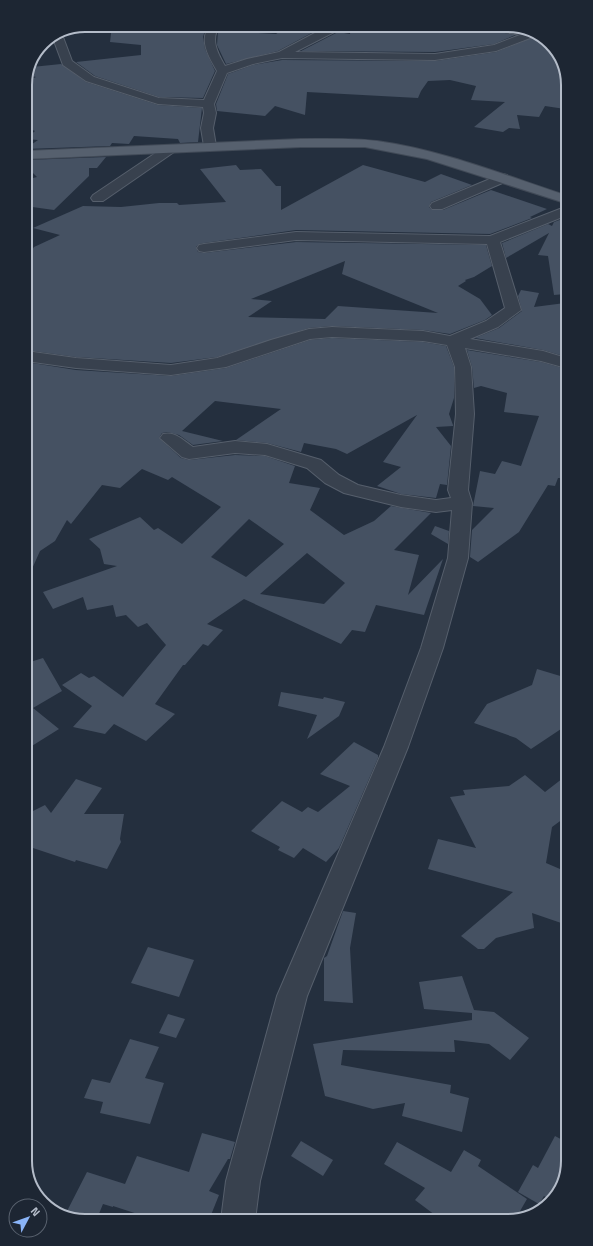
<svg xmlns="http://www.w3.org/2000/svg" width="593" height="1246" font-family="'Titillium Web',sans-serif">
  <style>
    .building { fill: #455162; fill-rule: evenodd }
    .lines { fill: none; stroke-linecap: round; stroke-linejoin: round }
    .minor-casing { stroke: #565f6c; stroke-width: 2 }
    .major-casing { stroke: #414a57; stroke-width: 2 }
    .minor { fill: #38414e; fill-rule: evenodd }
    .major { fill: #56606e; fill-rule: evenodd }
    .rim { fill: none; stroke: #b4bcc9; stroke-width: 2 }
  </style>
  <rect width="100%" height="100%" fill="#242f3e"/>
  <g class="building">
    <polygon points="112,25 147,25 148,27 205,30 203,37 205,49 215,71 203,98 159,97 95,76 76,62 141,55 141,45 110,42"/>
    <polygon points="351,25 478,25 484,29 515,35 494,44 435,52 301,51 338,32 350,34"/>
    <polygon points="296,26 319,29 278,51 226,64 217,45 218,31 276,34 286,27 292,28"/>
    <polygon points="539,35 545,38 565,65 565,109 545,106 539,117 517,115 520,129 509,128 503,132 474,127 505,102 471,100 476,86 450,80 428,81 421,91 418,98 307,92 305,115 275,106 265,116 217,111 216,104 228,74 253,65 282,60 435,61 496,52"/>
    <polygon points="61,64 86,82 158,105 202,108 198,142 180,143 178,139 134,136 129,144 112,143 110,146 25,149 38,140 26,139 35,131 25,127 25,82 36,77 28,75 32,67"/>
    <polygon points="106,157 97,168 89,168 89,176 54,210 25,206 25,180 37,177 25,165 25,160"/>
    <path d="M236,165L240,170L261,169L276,186H281V210L363,165L425,182L441,174L472,185L431,202L429,207L432,210H443L491,190L547,209L530,217L532,218L490,234L296,230L204,243L199,244L196,247L198,252L204,253L296,242L486,245L492,266L474,277L465,280L466,281L458,286L480,299L492,315L485,320L450,334L423,330L332,326L309,328L217,357L171,363L76,357L26,350V259L34,247L60,235L33,228L83,206L121,207L159,203H177L179,205L226,202L200,169ZM345,261L342,274L438,313L338,306L325,319L248,317L272,301L251,299Z"/>
    <polygon points="565,218 565,294 554,295 548,256 538,255 549,233 506,258 502,243 548,224 552,226 554,222"/>
    <polygon points="521,290 539,293 534,307 565,303 566,348 560,355 543,350 475,338 499,328 522,311 518,296"/>
    <path d="M332,338L423,342L446,346L454,367V398L449,414L453,425V426L436,427L451,446L447,485L440,484L436,498L401,494L377,486L401,467L383,462L417,415L347,454L336,449L304,443L301,452L267,443L236,440L281,409L215,401L182,431L223,441L193,445L179,435L167,432L162,433L159,438L181,458L189,460L235,455L265,456L295,466L289,483L320,488L310,510L344,535L374,521L391,506L431,513L394,550L419,555L408,595L443,559L424,615L376,605L365,632L352,630L341,644L244,599L207,624L223,630L208,646L203,644L185,665H183L155,704L175,714L146,741L114,724L105,734L73,727L92,706L62,685L81,673L89,678L94,676L123,697L166,645L147,623L138,627L126,615L116,617L113,605L87,610L83,597L53,609L43,592L117,566L104,564L100,549L89,539L140,517L154,530L158,528L182,544L221,507L172,477L168,480L142,469L120,488L102,485L71,524L67,520L55,541L40,551L27,580L26,362L76,370L171,376L226,368L310,340ZM249,519L284,544L246,577L211,557ZM307,553L345,583L324,604L260,594Z"/>
    <polygon points="467,350 541,362 566,369 566,469 563,478 558,478 555,486 548,485 519,532 478,562 470,557 472,530 494,508 473,506 480,471 495,474 502,461 521,466 539,416 504,412 507,393 481,386 474,388 472,367"/>
    <polygon points="435,526 449,531 448,544 431,534"/>
    <polygon points="43,658 62,691 33,708 59,729 27,749 27,663"/>
    <polygon points="537,669 567,678 567,725 531,749 516,738 474,723 487,704 532,685"/>
    <polygon points="281,692 323,699 324,697 345,702 339,716 307,739 317,715 278,706"/>
    <polygon points="354,742 378,755 378,758 339,848 326,862 303,848 294,858 278,850 280,847 251,831 282,801 302,812 308,807 318,812 350,786 320,774"/>
    <polygon points="525,775 545,792 567,775 567,816 552,827 546,863 567,872 567,925 532,913 534,928 496,938 484,949 478,949 461,936 513,892 428,869 438,839 476,848 450,797 465,795 463,790 509,786"/>
    <polygon points="76,779 102,788 84,814 124,814 120,839 121,842 107,869 76,860 75,862 27,846 27,814 45,805 51,813"/>
    <polygon points="343,911 356,913 350,948 353,1003 324,1001 324,958 327,956"/>
    <polygon points="148,947 194,960 179,997 131,983"/>
    <polygon points="462,976 474,1010 494,1012 529,1038 510,1060 489,1044 454,1040 455,1052 343,1050 341,1065 451,1085 450,1093 469,1098 462,1132 402,1116 405,1103 373,1109 325,1096 313,1044 472,1020 472,1013 424,1009 419,982"/>
    <polygon points="168,1014 185,1019 176,1038 159,1033"/>
    <polygon points="130,1039 159,1047 145,1078 164,1083 150,1124 100,1113 103,1102 84,1098 92,1079 110,1083"/>
    <polygon points="202,1133 235,1142 230,1159 228,1159 209,1191 219,1195 209,1220 156,1220 113,1206 113,1207 103,1204 96,1221 81,1221 65,1215 87,1172 125,1184 137,1156 189,1172"/>
    <polygon points="555,1136 568,1143 568,1161 558,1195 551,1200 544,1196 539,1204 518,1192 533,1165 538,1168"/>
    <polygon points="301,1141 333,1160 323,1176 291,1156"/>
    <polygon points="397,1142 451,1172 464,1150 481,1160 478,1166 527,1199 516,1218 439,1218 415,1200 425,1188 384,1164"/>
  </g>
  <g class="lines">
    <defs>
      <g id="minor">
        <path d="M210,25H220C210,39 217,52 225,66L247,59L279,52L326,27L348,25L295,52L435,54L494,45L520,35L484,28L479,25C500,25 518,27 538,35L496,51L435,60L282,58L253,64L227,73L214,104L216,113L213,128L216,146L210,150L204,146L201,128L204,113L203,107L158,104L86,81L63,65L54,41L51,39L60,35L63,37L72,61L94,77L159,98L204,100L217,71C209,57 198,40 210,25Z"/>
        <polygon points="170,145 176,149 174,152 103,201 93,201 91,198 93,195 166,146"/>
        <polygon points="502,174 507,175 509,178 507,181 442,209 432,209 430,206 432,203"/>
        <path d="M565,207V216L500,242L521,310L498,327L470,339L543,351L566,358V368L541,361L465,348L471,367L474,414L468,490L472,503L468,558L443,648L408,747L307,996L260,1181L255,1220H221L226,1181L277,996L384,747L421,648L448,558L452,510L436,512L401,507L344,493L325,483L307,468L265,455L235,453L189,459L182,457L160,438L163,434C175,431 183,440 193,447L235,441L267,444L321,460L339,475L358,485L401,495L436,500L451,498L448,490L456,414L455,367L447,345L423,341L332,337L310,339L226,367L171,375L76,368L26,361V351L76,358L171,365L217,358L271,340L309,329L332,327L423,331L450,336L486,321L505,308L487,244L296,240L204,252L199,251L197,248L199,245L204,244L296,232L490,236Z"/>
      </g>
      <path id="major" d="M301,139C326,139 352,138 377,141C442,150 504,175 565,195V203L427,159L365,147H301L25,159V151Z"/>
    </defs>
    <use href="#minor" class="minor-casing"/>
    <use href="#major" class="major-casing"/>
    <use href="#minor" class="minor"/>
    <use href="#major" class="major"/>
  </g>
  <path d="M0 0H593V1246H0ZM85 32H508A53 53 0 0 1 561 85V1161A53 53 0 0 1 508 1214H85A53 53 0 0 1 32 1161V85A53 53 0 0 1 85 32Z" fill="#1d2633" fill-rule="evenodd"/>
  <path class="rim" d="M85 32H508A53 53 0 0 1 561 85V1161A53 53 0 0 1 508 1214H85A53 53 0 0 1 32 1161V85A53 53 0 0 1 85 32Z"/>
  <g transform="translate(28 1218) rotate(49)"><circle r="19" fill="#1d2633" stroke="#59626f"/>
  <path d="M0-3L7 15L0 10L-7 15Z" fill="#8ab4f8"/>
  <text y="-6" font-size="11" font-weight="bold" text-anchor="middle" fill="#b4bcc9">N</text>
  </g>
</svg>
